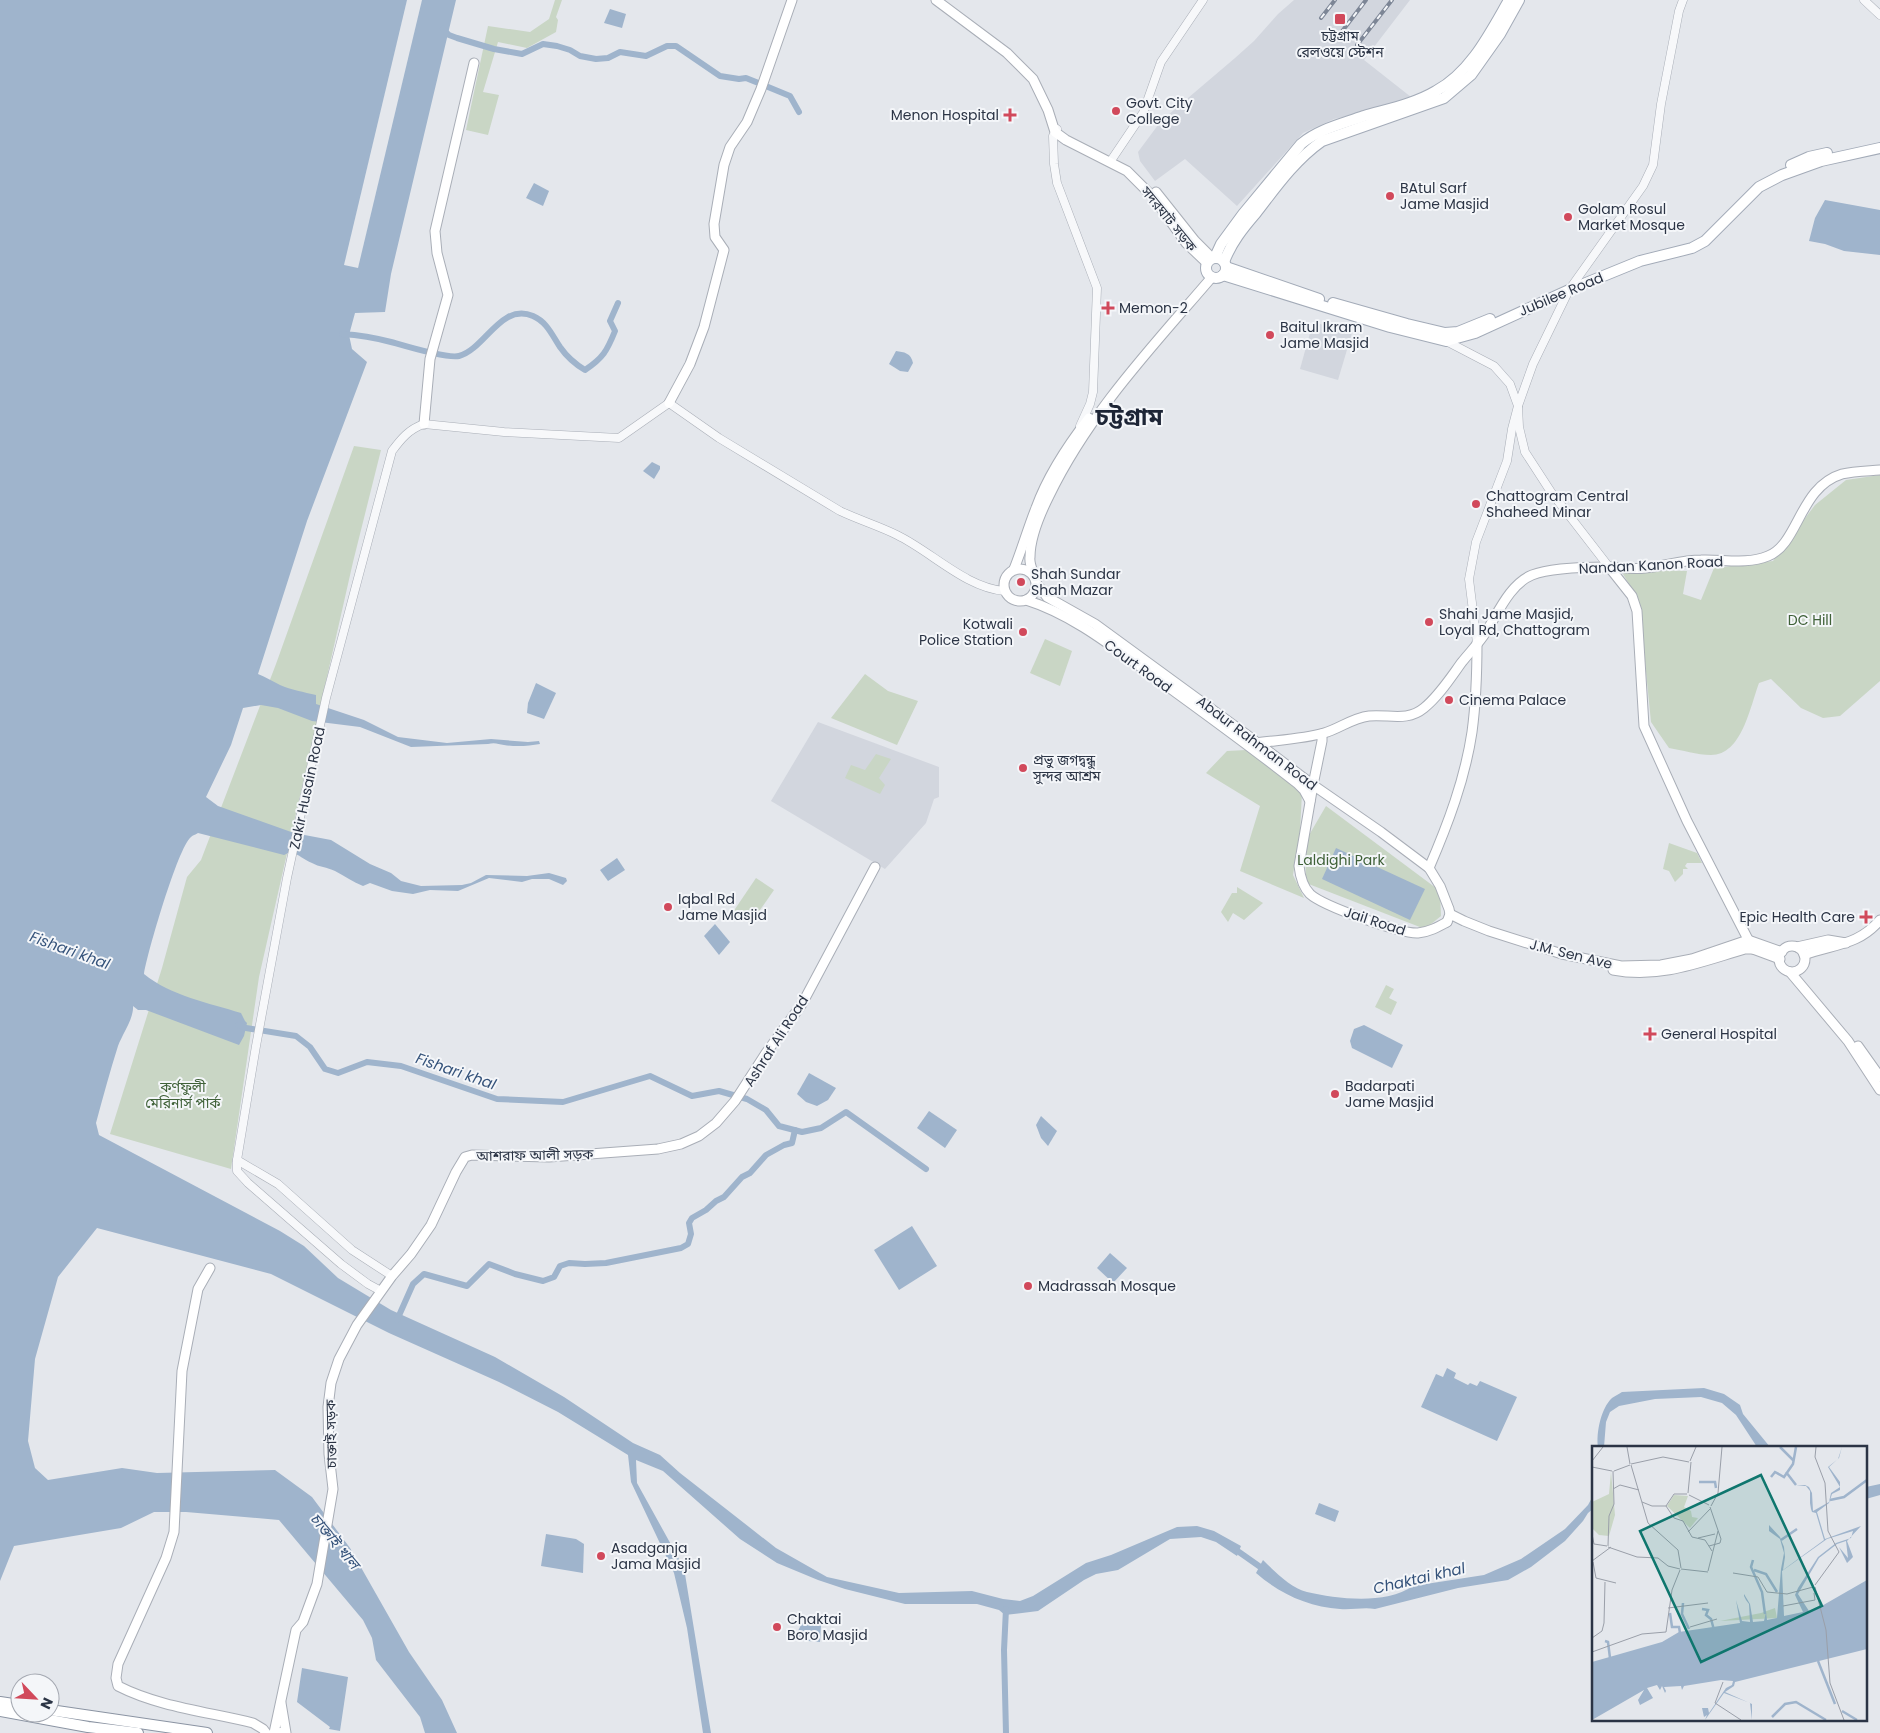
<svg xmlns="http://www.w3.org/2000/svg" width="1880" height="1733" font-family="Poppins,'Noto Sans Bengali',sans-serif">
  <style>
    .built { fill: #d2d6de }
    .green { fill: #c9d6c5 }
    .water { fill: #9fb4cc }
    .pier { fill: #e4e7ec }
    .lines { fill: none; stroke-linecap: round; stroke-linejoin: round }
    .canal { stroke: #9fb4cc; stroke-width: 6 }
    .tertiary-casing { stroke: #a9aeb7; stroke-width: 9 }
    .secondary-casing { stroke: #a9aeb7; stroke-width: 11 }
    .primary-casing { stroke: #a3abb8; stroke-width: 12 }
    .trunk-casing { stroke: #8b94a3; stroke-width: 12 }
    .tertiary { stroke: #f7f8fa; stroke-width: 8 }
    .secondary { stroke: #fff; stroke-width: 9 }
    .primary { stroke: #fff; stroke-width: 10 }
    .trunk { stroke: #fff; stroke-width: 10 }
    .rail-casing { stroke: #7d8696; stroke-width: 4 }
    .rail { stroke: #f4f6f9; stroke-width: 2; stroke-dasharray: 5.5; stroke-linecap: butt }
    .poi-dot { fill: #d1495b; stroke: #f4f6f9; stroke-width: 2 }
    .labels { text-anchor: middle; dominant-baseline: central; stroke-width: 4; stroke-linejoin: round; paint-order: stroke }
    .poi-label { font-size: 14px; fill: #2b3445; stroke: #f4f6f9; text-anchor: start }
    .street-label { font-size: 14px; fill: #2b3445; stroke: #f4f6f9 }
    .park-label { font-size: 14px; fill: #3f6138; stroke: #f4f6f9 }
    .water-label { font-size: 15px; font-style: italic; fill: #34527a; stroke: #f4f6f9 }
    .town-label { font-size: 24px; font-weight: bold; fill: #1d2536; stroke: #f4f6f9 }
    .inset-river { fill: none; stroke: #9fb4cc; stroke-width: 2.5 }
    .inset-road { fill: none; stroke: #9a9fa9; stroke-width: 1 }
    .view { fill: #0f766e; fill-opacity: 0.15; stroke: #0f766e; stroke-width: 2.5 }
    .inset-edge { fill: none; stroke: #2b3445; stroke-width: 2.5 }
  </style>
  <rect width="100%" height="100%" fill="#e4e7ec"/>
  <g class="built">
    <polygon points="1294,0 1410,0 1364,60 1411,97 1374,110 1334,119 1303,133 1237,206 1185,159 1155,181 1140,161 1138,152 1161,121 1235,58 1254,41 1278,14"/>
    <polygon points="1313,322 1352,333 1338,380 1300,369"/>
    <polygon points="818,722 939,767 939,797 934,799 926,823 885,869 771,801"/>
  </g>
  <g class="green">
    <polygon points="555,0 562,0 556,17 558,20 556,32 527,48 498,42 483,92 499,95 488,135 466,130 488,26 530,32 549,19"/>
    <polygon points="354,446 381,450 353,562 259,977 231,1169 110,1134 162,968 187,877 201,860 276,664"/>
    <path d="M1880,475V681L1840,716L1823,718L1801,708L1771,679L1759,683C1750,707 1742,755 1711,755C1697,755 1682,750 1669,748L1651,722L1639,601L1620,569L1687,571L1683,594L1701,600L1714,568L1773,561L1815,505L1846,480Z"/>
    <polygon points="1045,639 1072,651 1060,686 1030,673"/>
    <polygon points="865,674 888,691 918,701 897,745 831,718"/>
    <polygon points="1246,750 1302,793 1300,831 1293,875 1304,898 1240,871 1260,806 1206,773 1227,751"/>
    <polygon points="876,754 891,759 879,778 885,785 880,794 845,778 851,765 865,770"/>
    <polygon points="1326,806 1440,891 1441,916 1425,929 1306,883 1305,842"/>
    <polygon points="1669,843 1697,853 1702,863 1687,863 1685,866 1688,869 1683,869 1683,874 1675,882 1669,871 1663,869"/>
    <polygon points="756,878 774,890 751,923 733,912"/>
    <polygon points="1237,887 1263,903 1244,920 1233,913 1228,922 1221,912 1232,893 1237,893"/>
    <polygon points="1386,985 1394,989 1389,998 1397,1002 1391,1015 1375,1007"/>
  </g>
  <g class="water">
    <path d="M0,0H456L391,274L385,312L355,313L349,335L352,349L367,362L307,521L258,674C266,677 272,681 280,685C291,690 304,692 316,695V704L364,720L398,737L447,743L491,739L528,742L539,741L540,744C529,746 516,747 504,745C498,744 495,742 488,744L411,747L360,727L312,721L278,708L261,705L243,708L231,745L206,797L218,806L294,833L331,840L370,864L391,873L401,881L421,886L462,885L471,883L486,875L527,876L549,873L566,878L567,881L563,885L549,879H532L522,882L489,878L458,891L430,890L413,894L392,891L370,883L363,886C353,882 345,876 335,871C327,867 319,867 312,863C304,860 299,854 290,852L284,855L198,833C195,835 193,835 191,837C178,847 147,954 144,974C171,996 209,1003 241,1013L245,1021L247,1023L244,1036L239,1045L146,1010H138L133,1006C134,1018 123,1033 118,1046C110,1071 103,1097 96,1123L99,1135L280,1231L304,1246L338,1278L391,1310L495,1357L564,1397L633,1443L660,1455L680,1473L776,1548L827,1577L899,1593L972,1591L1003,1599L1020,1601L1033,1596L1086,1563L1111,1555L1177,1527L1197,1526L1214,1531L1241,1546L1237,1556L1216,1542L1201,1537L1170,1539L1118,1570L1096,1574L1084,1580L1038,1611L1005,1615L999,1610L977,1604H905L845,1589L818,1580L777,1563L740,1539L663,1471L636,1460L637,1483L684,1568L711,1733H703L687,1628L674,1573L631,1482L628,1455L558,1412L499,1382L389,1333L271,1274L97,1228L58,1277L35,1359L28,1441L35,1468L48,1480L122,1468L157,1473L275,1470L312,1497L350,1548L409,1652L442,1700L457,1733H425L420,1717L376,1660L372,1638L363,1620L279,1520L186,1512H154L121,1528L14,1546L0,1581Z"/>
    <polygon points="610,9 626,14 622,28 604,23"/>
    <polygon points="534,183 549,191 543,206 526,198"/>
    <polygon points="1825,200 1880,210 1880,255 1844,251 1825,244 1809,241 1815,218"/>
    <path d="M896,351C904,352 911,353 913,363L908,372L900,371L889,364Z"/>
    <polygon points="652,462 660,466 660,469 654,479 643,471"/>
    <polygon points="536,683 556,693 544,719 527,713 528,703"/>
    <polygon points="1336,848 1425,889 1410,920 1322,879"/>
    <polygon points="617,858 625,870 608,881 600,870"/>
    <polygon points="715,924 730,942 719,955 704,936"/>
    <polygon points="1364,1025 1403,1045 1392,1068 1352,1048 1350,1041 1354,1029"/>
    <polygon points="809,1073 836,1088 828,1100 817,1106 806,1102 797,1094"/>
    <polygon points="929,1111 957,1130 945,1148 917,1128"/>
    <polygon points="1041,1116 1057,1131 1048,1146 1041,1138 1036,1125"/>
    <polygon points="912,1226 937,1266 899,1290 874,1250"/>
    <polygon points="1110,1253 1127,1268 1113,1283 1097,1268"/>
    <polygon points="1447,1368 1456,1373 1454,1378 1468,1385 1470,1383 1477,1386 1480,1381 1517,1397 1497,1441 1421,1407 1436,1374 1443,1377"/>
    <path d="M1704,1388L1724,1394L1740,1405L1743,1414L1770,1447H1757L1736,1415L1722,1403L1701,1397L1655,1399L1619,1406L1610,1412L1606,1422L1604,1447H1598C1596,1433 1601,1408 1612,1398C1615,1396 1619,1394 1622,1392Z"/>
    <polygon points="1880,1484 1880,1495 1866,1499 1866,1487"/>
    <path d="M1594,1494V1508L1588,1513L1583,1521L1565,1541L1531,1567L1508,1580L1458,1588L1375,1609C1364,1607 1352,1610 1340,1609C1309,1607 1280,1594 1256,1573L1263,1560C1274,1571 1291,1588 1307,1592C1338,1599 1385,1605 1413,1586L1484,1575L1521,1559L1565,1529L1588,1505Z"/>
    <polygon points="1319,1503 1339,1511 1335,1522 1315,1514"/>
    <polygon points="546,1534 576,1539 584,1544 583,1573 541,1566"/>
    <polygon points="802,1623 821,1625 820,1642 797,1640 798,1631"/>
    <polygon points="302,1668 348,1677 340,1731 329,1729 330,1727 297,1702"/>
  </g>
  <polygon class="pier" points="407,0 422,0 358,268 344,265"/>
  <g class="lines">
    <g class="canal">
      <polyline points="443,29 449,35 457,38 494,49 522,54 543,44 557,46 570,50 580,56 596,59 608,58 620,52 646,56 667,46 676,46 720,76 739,79 746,78 790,96 799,112"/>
      <path d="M342,334C358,335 376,338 391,342C405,346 447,359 459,356C485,349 501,302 533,316C547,322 552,335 560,347C567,357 575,364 585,370C603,358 607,351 615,331L610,321L618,303"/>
      <polyline points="238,1025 246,1028 296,1036 310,1047 325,1069 338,1073 367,1062 401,1066 497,1099 563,1102 650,1076 692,1096 719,1091 747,1099 766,1110 779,1126 802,1132 821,1128 846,1112 926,1169"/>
      <polyline points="397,1320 413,1284 424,1274 467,1286 489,1264 515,1274 543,1281 554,1277 560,1266 569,1263 585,1264 606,1263 681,1248 688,1244 691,1234 689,1223 692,1218 706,1210 716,1201 724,1197 742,1177 750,1173 766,1155 784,1145 792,1143 795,1130"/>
      <polyline points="1239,1552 1266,1571"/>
      <polyline points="1006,1733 1004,1650 1006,1609"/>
    </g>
    <defs>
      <g id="tertiary">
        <polyline points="1864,0 1880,15"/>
        <polyline points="1057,129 1053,136 1054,164 1057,183 1097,288 1093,392 1090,404 1080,426"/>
        <polyline points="1110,162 1143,113 1161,62 1203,0"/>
        <polyline points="1446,341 1494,366 1510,384 1518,406 1519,427 1525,452 1551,492 1609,567"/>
        <polyline points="1477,643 1469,579 1476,542 1507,461 1512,429 1518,406 1533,364 1569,290 1643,186 1653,165 1661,104 1679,11 1683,0"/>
        <polyline points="237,1160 278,1184 352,1250 392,1276"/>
        <path d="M381,1291L368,1284L341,1264L248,1183L237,1171V1160L256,1046L287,878L326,698L392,451C401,439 409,429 424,424L504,432L619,438L669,403L719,438L840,511C859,520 879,526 897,535C932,552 966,588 1005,591"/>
      </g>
      <g id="secondary">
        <polyline points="936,0 1007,53 1033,79 1048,110 1055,132 1066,140 1127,171 1153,197 1186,243 1207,263"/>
        <polyline points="1156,192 1195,241 1212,258"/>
        <polyline points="669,403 690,364 704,327 724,250 715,237 714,224 724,165 730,147 747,122 761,89 792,0"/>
        <polyline points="424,424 430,359 448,295 437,253 435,231 474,63"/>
        <polyline points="1609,567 1632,596 1637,611 1644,726 1687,821 1753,949"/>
        <circle cx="1020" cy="585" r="16"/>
        <path d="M1014,569C1022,549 1028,528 1036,508C1048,475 1068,445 1089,418"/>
        <path d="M1034,575C1032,569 1029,563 1030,557C1030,536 1040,514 1049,496C1089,413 1153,346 1212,277"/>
        <polyline points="1037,584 1047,597 1095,624 1247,735 1313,785 1381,832 1429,868 1440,886 1449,909 1450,914 1447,922"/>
        <path d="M1026,600C1077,616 1120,653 1163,683C1208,716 1254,749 1298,784L1304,790L1310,801"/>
        <path d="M1322,734V741L1313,785L1299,866C1300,875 1303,887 1310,894C1323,906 1401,934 1418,933C1429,932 1438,927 1447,922"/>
        <path d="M1256,743C1278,740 1303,739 1324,733C1339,729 1352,718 1369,716C1389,714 1407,722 1424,708C1439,696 1451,677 1462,662C1470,652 1479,643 1486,632C1498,613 1510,584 1532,575C1550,568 1588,567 1607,567C1620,567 1632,570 1645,568C1664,566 1682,560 1701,560C1723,559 1746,565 1768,556C1799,544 1799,487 1842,474C1854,471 1868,471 1880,470"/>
        <path d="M1429,868C1448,824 1465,779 1472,732C1476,702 1477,673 1477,643"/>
        <polyline points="1450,914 1464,921 1489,931 1562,954 1621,966 1661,965 1692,959 1748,940 1782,952"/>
        <circle cx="1792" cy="959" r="13"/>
        <polyline points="1797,947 1828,940 1846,943"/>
        <path d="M1804,955C1833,944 1858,946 1880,920"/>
        <path d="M1613,970C1660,979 1700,962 1745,949H1753L1780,959"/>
        <polyline points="1790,972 1848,1041 1880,1090"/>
        <polyline points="1858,1046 1880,1077"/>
        <path d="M210,1268L198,1289L182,1371L174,1532L166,1558L118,1664L116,1678L118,1686C159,1707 209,1712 253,1723L263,1729L266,1733"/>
        <polyline points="281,1703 286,1733"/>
        <polyline points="274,1733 296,1630 303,1622 317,1584 333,1489 329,1454 328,1407 331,1383 339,1359 357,1325 392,1276 411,1254 431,1225 456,1172 465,1157 472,1155 549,1157 658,1149 681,1144 699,1136 716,1123 735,1101 766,1053 802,1004 875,867"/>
      </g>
      <g id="primary">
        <polyline points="1791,165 1809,157 1827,153"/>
        <path d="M1215,257L1221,244L1243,214L1301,144C1319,129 1342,124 1364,116C1388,109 1414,104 1436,91C1471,72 1490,33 1509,0"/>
        <circle cx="1216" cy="268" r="10"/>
        <path d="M1224,262C1231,243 1243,228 1256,213C1276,187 1295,160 1322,141L1444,98L1471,75L1500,34L1519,0"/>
        <polyline points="1226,267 1319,299"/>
        <polyline points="1223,275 1390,327 1446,341 1475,333 1569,290 1640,261 1692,248 1705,241 1759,187 1782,175 1821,161 1880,148"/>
        <polyline points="1333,303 1407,324 1445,333 1458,332 1490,319"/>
      </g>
      <g id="trunk">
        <polyline points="0,1702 20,1705"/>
        <polyline points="50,1710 207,1733"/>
        <polyline points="0,1711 88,1727 138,1733"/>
        <polyline points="280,1733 284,1733"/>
      </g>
    </defs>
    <use href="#tertiary" class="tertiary-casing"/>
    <use href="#secondary" class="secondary-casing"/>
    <use href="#primary" class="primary-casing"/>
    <use href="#trunk" class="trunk-casing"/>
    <use href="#tertiary" class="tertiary"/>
    <use href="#secondary" class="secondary"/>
    <use href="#primary" class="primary"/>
    <use href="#trunk" class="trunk"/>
    <defs>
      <g id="rail">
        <polyline points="1321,18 1335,0"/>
        <polyline points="1340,34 1366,0"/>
        <polyline points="1357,45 1392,0"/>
      </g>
    </defs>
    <use href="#rail" class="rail-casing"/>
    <use href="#rail" class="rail"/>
  </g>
  <g class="poi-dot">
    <rect x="1334" y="13" width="12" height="12" rx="2.5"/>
    <circle cx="1116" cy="111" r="5"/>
    <path d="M1007.5 107.5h5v5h5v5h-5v5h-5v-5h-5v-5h5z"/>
    <circle cx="1390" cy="196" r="5"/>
    <circle cx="1568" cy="217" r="5"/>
    <path d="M1105.5 300.5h5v5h5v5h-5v5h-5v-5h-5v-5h5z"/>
    <circle cx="1270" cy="335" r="5"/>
    <circle cx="1476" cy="504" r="5"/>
    <circle cx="1021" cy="582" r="5"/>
    <circle cx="1429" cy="622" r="5"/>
    <circle cx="1023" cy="632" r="5"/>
    <circle cx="1449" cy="700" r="5"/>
    <circle cx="1023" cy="768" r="5"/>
    <circle cx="668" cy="907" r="5"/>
    <path d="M1863.5 909.5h5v5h5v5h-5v5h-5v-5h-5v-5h5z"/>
    <path d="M1647.5 1026.5h5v5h5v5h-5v5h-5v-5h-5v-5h5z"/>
    <circle cx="1335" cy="1094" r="5"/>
    <circle cx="1028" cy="1286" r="5"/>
    <circle cx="601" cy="1556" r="5"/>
    <circle cx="777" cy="1627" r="5"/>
  </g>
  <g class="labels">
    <g class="poi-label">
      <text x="1340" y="36" text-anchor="middle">চট্টগ্রাম<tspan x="1340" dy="16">রেলওয়ে স্টেশন</tspan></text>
      <text x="1126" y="103">Govt. City<tspan x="1126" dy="16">College</tspan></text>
      <text x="999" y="115" text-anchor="end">Menon Hospital</text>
      <text x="1400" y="188">BAtul Sarf<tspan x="1400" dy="16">Jame Masjid</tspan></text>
      <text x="1578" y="209">Golam Rosul<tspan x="1578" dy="16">Market Mosque</tspan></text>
      <text x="1119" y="308">Memon-2</text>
      <text x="1280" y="327">Baitul Ikram<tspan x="1280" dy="16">Jame Masjid</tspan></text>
      <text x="1486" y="496">Chattogram Central<tspan x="1486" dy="16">Shaheed Minar</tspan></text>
      <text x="1031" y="574">Shah Sundar<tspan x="1031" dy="16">Shah Mazar</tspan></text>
      <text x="1439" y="614">Shahi Jame Masjid,<tspan x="1439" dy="16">Loyal Rd, Chattogram</tspan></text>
      <text x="1013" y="624" text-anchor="end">Kotwali<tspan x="1013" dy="16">Police Station</tspan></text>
      <text x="1459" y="700">Cinema Palace</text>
      <text x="1033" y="760">প্রভু জগদ্বন্ধু<tspan x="1033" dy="16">সুন্দর আশ্রম</tspan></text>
      <text x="678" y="899">Iqbal Rd<tspan x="678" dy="16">Jame Masjid</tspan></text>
      <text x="1855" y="917" text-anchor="end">Epic Health Care</text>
      <text x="1661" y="1034">General Hospital</text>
      <text x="1345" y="1086">Badarpati<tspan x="1345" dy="16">Jame Masjid</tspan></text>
      <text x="1038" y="1286">Madrassah Mosque</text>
      <text x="611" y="1548">Asadganja<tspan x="611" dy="16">Jama Masjid</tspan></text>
      <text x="787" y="1619">Chaktai<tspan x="787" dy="16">Boro Masjid</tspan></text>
    </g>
    <g class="street-label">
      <text transform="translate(1169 219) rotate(51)">সদরঘাট সড়ক</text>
      <text transform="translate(1561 294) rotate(-23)">Jubilee Road</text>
      <text transform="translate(1651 565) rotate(-3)">Nandan Kanon Road</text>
      <text transform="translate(1138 666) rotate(36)">Court Road</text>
      <text transform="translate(1257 743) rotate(37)">Abdur Rahman Road</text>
      <text transform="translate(307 788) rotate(-78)">Zakir Husain Road</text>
      <text transform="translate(1375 921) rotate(18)">Jail Road</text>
      <text transform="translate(1571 954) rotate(14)">J.M. Sen Ave</text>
      <text transform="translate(776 1041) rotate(-57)">Ashraf Ali Road</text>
      <text transform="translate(535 1155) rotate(-1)">আশরাফ আলী সড়ক</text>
      <text transform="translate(331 1434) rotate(-91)">চাক্তাই সড়ক</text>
    </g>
    <g class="park-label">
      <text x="1810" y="620">DC Hill</text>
      <text x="1341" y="860">Laldighi Park</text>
      <text x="183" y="1087">কর্ণফুলী<tspan x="183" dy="16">মেরিনার্স পার্ক</tspan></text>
    </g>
    <g class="water-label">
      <text transform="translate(70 950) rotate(20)">Fishari khal</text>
      <text transform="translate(456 1071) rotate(19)">Fishari khal</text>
      <text transform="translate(335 1541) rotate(50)">চাক্তাই খাল</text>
      <text transform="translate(1419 1578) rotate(-13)">Chaktai khal</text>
    </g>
    <g class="town-label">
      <text x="1129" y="416">চট্টগ্রাম</text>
    </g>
  </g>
  <g transform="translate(1592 1446)">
    <rect width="275" height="275" fill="#e4e7ec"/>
    <path d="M19,26L23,69L17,90L7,89L0,82V56L17,48ZM82,49L96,50L92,61L99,65L100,71L106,72L98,82L75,60ZM183,162L185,172L128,175L169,167Z" fill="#c9d6c5"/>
    <path d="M250,1L247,12L237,21L248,36V44L240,48L237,57L225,66L233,93L269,80L255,95L261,111L255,117L247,101L256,112L254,95L245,98L227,112L206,148L217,165H221L275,134V203L143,236L142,240L133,246L160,258V274L158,257L132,247L113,274L115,269L112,271L110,262H116L117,267L134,242L140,239L141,235L129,234L92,240L90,244L89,240L72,241L74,245L73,247L70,240L68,244L65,239L55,242L61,252L48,259L46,254L52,244L0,274V216L70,196L87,186L148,177L144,154L150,175L158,176L157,158L154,154L152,150V148L158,158L161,176L172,175L174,166L175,174L185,172L189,123L192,107L188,93L177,85V79L188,91L192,101L193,111L191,124L232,94L224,67L220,66L219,63L218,57V45L214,40H204L213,39L217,41L220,47L221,65L237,56L239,47L248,41L236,21L246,13ZM261,85L259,92L244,97L226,111L206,142L203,149L211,166L192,170L190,125L235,93Z" fill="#9fb4cc" fill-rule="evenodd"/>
    <path class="inset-river" d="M188,1L201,14M194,26L204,39M179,31L183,26L192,31L201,18L204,1M107,36H123L124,42M238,54L252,51L275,34M189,94L205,83M161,114L159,121L170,146L173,168M162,124L174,128L185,146M91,157L90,168L97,183M110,163L116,164L114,169L119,173L122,184M78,167L80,181H87L88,187M13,195L16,196L18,212M226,215L243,258M250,265L265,274M180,271L193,258L204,256L234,274"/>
    <path class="inset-road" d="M35,1L38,18M0,15L11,1M98,15L104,1M39,18L71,11L97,16M39,19L56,77L86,104L89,122M0,21L20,25M22,25L38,19M21,43L28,39L47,44M96,47L99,16M97,49L117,59M50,56L60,60H74M74,60L82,72L91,75L100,91L113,94L120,105M74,60L82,48H95M119,60L126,47L130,1M96,86L118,63M0,88L2,98L15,100M106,92L123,88M16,100L17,70L22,58L21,25M117,100L128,97L129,93L118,61M16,101L45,111L66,112L76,120L88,123M0,115L19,101M1,116L4,132L24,137M89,123L116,126M116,125L126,85M141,127L166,131L175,146L195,148L221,141M223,139L247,106L236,85L233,37L223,11L224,1M223,141L234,184L238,237L252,274M191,160L223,154L222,147M76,162L116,157M98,181L125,173M74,186L80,144L88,124M0,192L10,185L12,177L13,136M0,206L50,188L74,186M131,236L123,257L149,274"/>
    <path class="view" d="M169,29L230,160L109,216L48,85Z"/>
    <rect width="275" height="275" class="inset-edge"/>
  </g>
  <g transform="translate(35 1698) rotate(115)"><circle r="24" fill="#f4f6f9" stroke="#a4a8b1"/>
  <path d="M0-4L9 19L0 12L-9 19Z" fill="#d1495b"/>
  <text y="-8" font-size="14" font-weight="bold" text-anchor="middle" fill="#2b3445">N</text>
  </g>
</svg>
